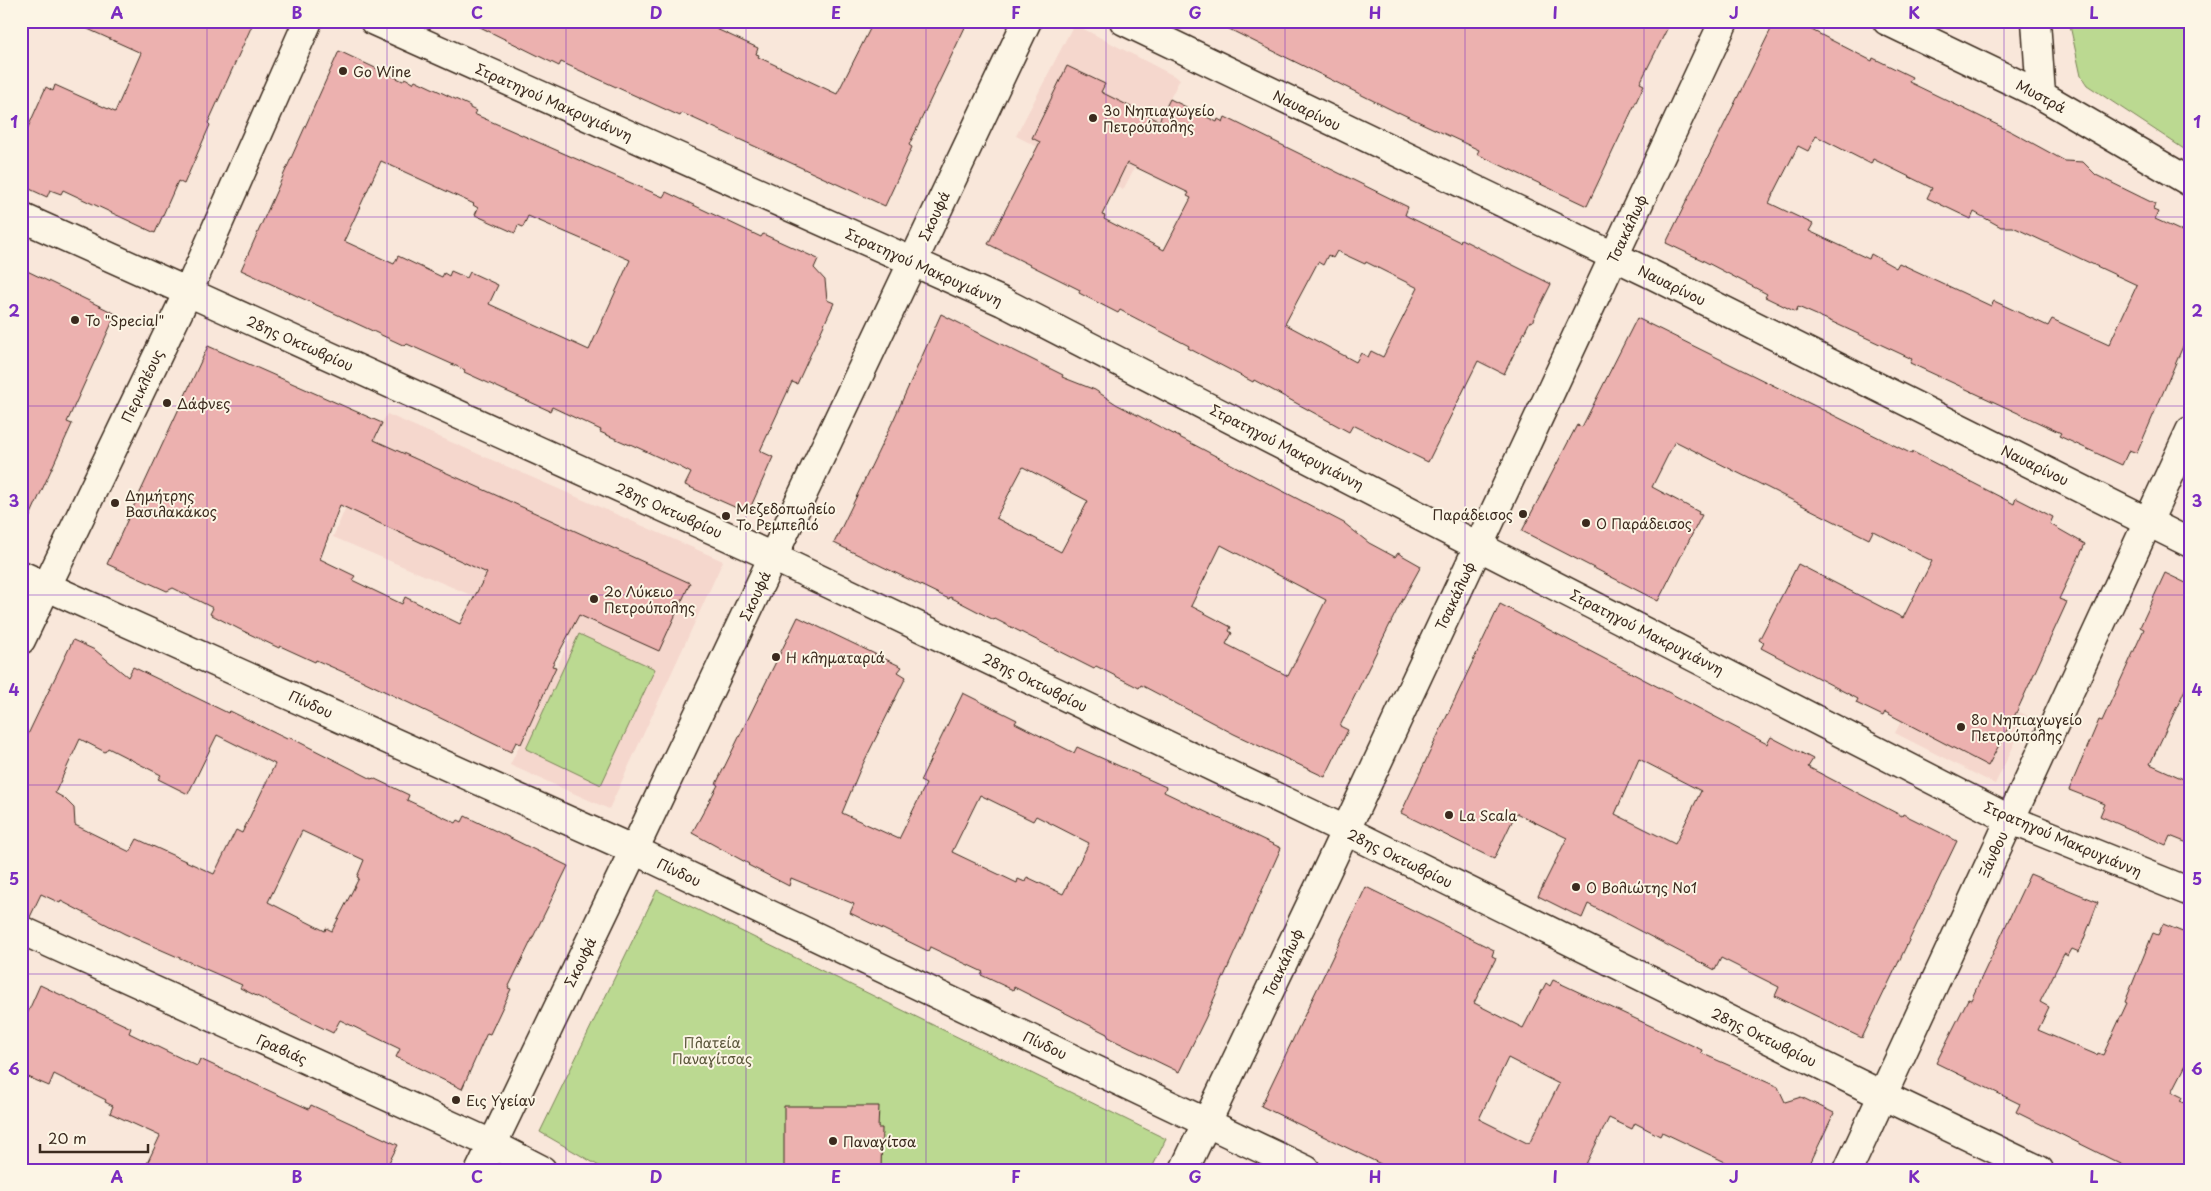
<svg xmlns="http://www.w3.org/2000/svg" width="2211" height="1191" font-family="'Playpen Sans',sans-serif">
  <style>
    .built { fill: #f5d7cd }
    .green { fill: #bbd991; stroke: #7b8258 }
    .building { fill: #ecb1af; stroke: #3b2a1e; fill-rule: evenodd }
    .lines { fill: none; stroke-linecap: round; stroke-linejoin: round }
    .street-casing { stroke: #3b2a1e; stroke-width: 31 }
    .secondary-casing { stroke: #3b2a1e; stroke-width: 31 }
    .street { stroke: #fcf5e5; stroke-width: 28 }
    .secondary { stroke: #fcf5e5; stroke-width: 28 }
    .grid { fill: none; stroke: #7b2cbf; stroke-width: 1; stroke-opacity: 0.55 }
    .poi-dot { fill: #3b2a1e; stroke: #fcf5e5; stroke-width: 2 }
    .labels { text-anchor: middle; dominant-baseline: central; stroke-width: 4; stroke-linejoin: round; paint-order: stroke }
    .poi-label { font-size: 14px; fill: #3b2a1e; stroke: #fcf5e5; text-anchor: start }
    .street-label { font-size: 14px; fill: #3b2a1e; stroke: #fcf5e5 }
    .park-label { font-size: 14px; fill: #5b563b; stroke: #fcf5e5 }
    .neatline { fill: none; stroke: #7b2cbf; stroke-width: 2 }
    .grid-label { font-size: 16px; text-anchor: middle; font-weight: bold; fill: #7b2cbf }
  </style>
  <rect width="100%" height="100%" fill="#f9e7da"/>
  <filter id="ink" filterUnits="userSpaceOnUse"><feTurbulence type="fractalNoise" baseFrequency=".02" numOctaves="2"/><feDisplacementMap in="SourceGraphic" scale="10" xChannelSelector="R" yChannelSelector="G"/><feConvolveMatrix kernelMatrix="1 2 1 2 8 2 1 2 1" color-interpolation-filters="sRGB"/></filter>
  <g filter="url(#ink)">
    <g class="built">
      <polygon points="1074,24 1180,79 1123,190 1016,136"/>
      <polygon points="387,414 723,561 609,809 510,765 571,637 333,537 382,423"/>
      <polygon points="1928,669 2028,716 1995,784 1895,733"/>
    </g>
    <g class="green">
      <polygon points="2069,21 2176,21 2190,33 2190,153 2087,85 2081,76"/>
      <polygon points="579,634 655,669 601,785 526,749"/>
      <polygon points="657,890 1166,1139 1151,1170 606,1170 540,1132"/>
    </g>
    <g class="building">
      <polygon points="70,21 254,21 208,123 210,125 184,184 178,181 155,233 63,190 61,194 50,190 47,197 21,185 21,143 46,87 53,91 55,85 115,112 141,53"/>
      <polygon points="468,21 699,21 758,48 756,54 759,55 758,57 837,94 874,21 968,21 909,145 912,147 885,206 682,113 680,116 561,62 559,66"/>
      <polygon points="1213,21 1671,21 1640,83 1644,85 1587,206 1477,154 1479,150 1398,112 1398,113"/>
      <path d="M1775,21H1794L1872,61L1873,58L1912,77L1909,82L2012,132L2065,161L2083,162L2096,175L2155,204L2153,210L2158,212L2155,219L2190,235V330L2137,453L2129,450L2122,465L2059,436L2061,433L1910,363L1912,359L1828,320L1798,307L1796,312L1765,297L1767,294L1702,260L1666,243ZM1816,136L1871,164L1873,159L1932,188L1927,198L1971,219L1974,212L2001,227H2013L2137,285L2109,345L2052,319L2048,326L1994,301L1991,306L1899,263L1896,268L1871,254L1869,259L1809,231L1813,224L1769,203L1798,146L1808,151Z"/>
      <path d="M339,51L403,81L405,78L413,83L415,80L470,106V108L476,111L474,114L663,197L666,192L761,237L763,234L818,259L814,268L825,280L827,300L834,303L797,384L792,382L760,451L773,457L748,513L685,485L691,473L680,467L630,444V445L600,432L601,430L552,407L550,411L464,372L465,370L407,344L405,346L241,270ZM381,161L474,204L473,205L478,208L475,215L515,233L518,225L523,227L528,216L630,260L589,350L489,304L498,285L470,272L467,278L451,271L449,276L444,273L442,277L398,256L394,264L344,241Z"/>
      <path d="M1067,66L1105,84L1101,92L1159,121L1170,99L1217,122L1218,119L1223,122L1225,117L1408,207L1405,215L1460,242L1461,239L1551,284L1532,322L1530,321L1504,374L1478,361L1428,462L1353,425L1349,432L1254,380L1253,382L1188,348L1189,346L1120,310L1118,313L1079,293L1080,290L988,244L1040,142L1032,138ZM1127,163L1189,193L1187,196L1191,198L1164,250L1104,219L1105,216L1102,215ZM1337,251L1365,264L1366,262L1418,288L1383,357L1371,351L1368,357L1361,353L1356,362L1285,324L1318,262L1323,265L1328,255L1333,258Z"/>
      <polygon points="21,268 116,314 67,422 72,424 21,536"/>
      <path d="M941,314L1063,375L1062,377L1095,390L1116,404L1344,523L1369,543L1395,557L1398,553L1421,566L1397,610L1340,726L1348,730L1325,777L1234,734L1141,685L1139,688L1096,666L1094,669L995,619L994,620L950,597L949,599L834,543L893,421ZM1023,467L1088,501L1061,552L996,518ZM1221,545L1326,600L1288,676L1226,644L1232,633L1229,631L1231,627L1191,606Z"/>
      <polygon points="1637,318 1912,454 1913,452 2014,504 2016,498 2053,517 2050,524 2085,544 2059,599 2067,602 2017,711 1988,766 1885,712 1883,716 1856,703 1858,699 1761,648 1764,643 1759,640 1798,564 1903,618 1932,561 1873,531 1869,539 1675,441 1652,487 1699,512 1698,514 1702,515 1658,601 1522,531 1577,425 1582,427"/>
      <path d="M208,346L382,423L374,440L690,583L659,651L579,615L552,666L556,667L521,744L516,742L511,752L359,679L316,660L315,662L280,646L279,648L239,629L210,614L213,608L173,588L167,591L107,564ZM340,505L487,573L460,624L405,597L402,604L352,580L355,576L320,559Z"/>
      <polygon points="2165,573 2190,585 2190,679 2150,764 2190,782 2190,844 2170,836 2166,845 2100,816 2105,804 2069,790 2099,720 2102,721 2144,629 2140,627"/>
      <path d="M1500,604L1767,744L1771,737L1813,759L1808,767L1902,816L1903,814L1957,841L1862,1038L1775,996L1779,987L1721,958L1715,970L1588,904L1582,918L1538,896L1567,838L1516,813L1494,859L1401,813ZM1639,759L1701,791L1675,844L1615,814Z"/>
      <path d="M798,617L902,667L898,672L906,677L859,772L842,813L899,839L926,784L920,781L963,693L1017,720L1015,723L1074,753L1077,747L1166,787L1164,792L1281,848L1205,1019L1179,1072L1109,1038L1107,1034L1014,987L1013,990L981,975L983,972L930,947L928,951L850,913L854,904L791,878L789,886L748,865L749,864L692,833L718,785L716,784ZM980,795L1033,821L1036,816L1089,843L1063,894L1027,877L1025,882L1018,879L1017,883L952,852Z"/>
      <path d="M73,640L95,650L128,677L133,667L228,713L230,711L287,739L289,737L372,779L373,778L409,795L407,800L456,823L458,820L462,822L465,816L568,866L508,988L511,989L490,1034L487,1033L462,1089L396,1057L400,1049L340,1020L333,1033L240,988L242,985L125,934L61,901L60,903L41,894L30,917L21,915V749ZM217,735L275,764L242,833L236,830L214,874L137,839L130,852L75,825L74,808L64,798L55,793L80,739L105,752L108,748L161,775L158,779L188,794ZM302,831L364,860L357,877L359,878L332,931L326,928L325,931L268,902Z"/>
      <polygon points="2030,874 2098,902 2079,952 2072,949 2068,956 2064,954 2040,1002 2049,1007 2038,1030 2097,1055 2098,1053 2103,1055 2127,1003 2125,1002 2153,933 2158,935 2163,924 2190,935 2190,1057 2172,1092 2182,1097 2180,1101 2190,1105 2190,1170 2133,1170 2016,1112 2020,1104 1936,1063 1968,999 1971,1000"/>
      <path d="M1366,887L1494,950L1492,956L1496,958L1474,1003L1523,1028L1546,983L1550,986L1553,980L1702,1050L1701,1053L1778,1087L1785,1102L1801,1097L1834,1113L1807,1170H1742L1662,1132L1660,1136L1635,1123L1632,1129L1609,1118L1583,1170H1393L1261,1106ZM1508,1058L1559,1084L1529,1144L1479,1119Z"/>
      <polygon points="40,985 131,1028 129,1033 197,1066 200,1059 309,1109 311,1105 398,1145 385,1170 144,1170 160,1136 110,1113 113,1106 105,1102 106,1100 54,1074 49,1086 21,1074 21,1028"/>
      <polygon points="784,1106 879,1106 878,1128 882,1128 881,1170 784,1170"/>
    </g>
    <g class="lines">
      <defs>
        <g id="street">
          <polyline points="1124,21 1649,273 2190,543"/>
          <polyline points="1887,21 2041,95 2190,182"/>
          <polyline points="2036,21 2041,95"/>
          <polyline points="21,217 188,292"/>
          <polyline points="21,575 634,850 1306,1170"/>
          <polyline points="21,930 492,1144 542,1170"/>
          <polyline points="1184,1170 1320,885 1724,21"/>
          <polyline points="1848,1170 2190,431"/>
        </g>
        <g id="secondary">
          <polyline points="374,21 1003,302 2009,819 2190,892"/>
          <polyline points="188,292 773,557 1345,830 1882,1095 2039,1170"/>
          <polyline points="21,640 188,292 308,21"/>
          <polyline points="480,1170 634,850 1027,21"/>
        </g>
      </defs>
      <use href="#street" class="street-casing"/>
      <use href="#secondary" class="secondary-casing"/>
      <use href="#street" class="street"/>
      <use href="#secondary" class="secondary"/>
    </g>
  </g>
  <path class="grid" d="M207,21V1170M387,21V1170M566,21V1170M746,21V1170M926,21V1170M1106,21V1170M1285,21V1170M1465,21V1170M1644,21V1170M1824,21V1170M2004,21V1170M21,217H2190M21,406H2190M21,595H2190M21,785H2190M21,974H2190"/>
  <g class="poi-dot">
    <circle cx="343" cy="71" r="5"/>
    <circle cx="1093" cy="118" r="5"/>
    <circle cx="75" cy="320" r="5"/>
    <circle cx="167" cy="403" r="5"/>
    <circle cx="115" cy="503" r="5"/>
    <circle cx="1523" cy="514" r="5"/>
    <circle cx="726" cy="516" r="5"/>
    <circle cx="1586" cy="523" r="5"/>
    <circle cx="594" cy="599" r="5"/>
    <circle cx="776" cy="657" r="5"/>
    <circle cx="1961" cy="727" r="5"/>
    <circle cx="1449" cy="815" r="5"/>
    <circle cx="1576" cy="887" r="5"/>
    <circle cx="456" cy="1100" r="5"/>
    <circle cx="833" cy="1141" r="5"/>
  </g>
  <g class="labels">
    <g class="poi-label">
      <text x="353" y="71">Go Wine</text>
      <text x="1103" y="110">3ο Νηπιαγωγείο<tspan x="1103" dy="16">Πετρούπολης</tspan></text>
      <text x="85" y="320">Το "Special"</text>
      <text x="177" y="403">Δάφνες</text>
      <text x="125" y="495">Δημήτρης<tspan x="125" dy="16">Βασιλακάκος</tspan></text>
      <text x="736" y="508">Μεζεδοπωλείο<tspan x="736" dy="16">Το Ρεμπελιό</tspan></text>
      <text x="1513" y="514" text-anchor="end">Παράδεισος</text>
      <text x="1596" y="523">Ο Παράδεισος</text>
      <text x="604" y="591">2ο Λύκειο<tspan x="604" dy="16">Πετρούπολης</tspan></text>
      <text x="786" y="657">Η κληματαριά</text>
      <text x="1971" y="719">8ο Νηπιαγωγείο<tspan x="1971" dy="16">Πετρούπολης</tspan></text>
      <text x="1459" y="815">La Scala</text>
      <text x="1586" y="887">Ο Βολιώτης Νο1</text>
      <text x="466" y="1100">Εις Υγείαν</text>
      <text x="843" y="1141">Παναγίτσα</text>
    </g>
    <g class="street-label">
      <text transform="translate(2041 96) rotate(28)">Μυστρά</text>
      <text transform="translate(554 102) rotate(24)">Στρατηγού Μακρυγιάννη</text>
      <text transform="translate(1307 110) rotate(26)">Ναυαρίνου</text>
      <text transform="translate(934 216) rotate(-65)">Σκουφά</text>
      <text transform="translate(1627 229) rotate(-65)">Τσακάλωφ</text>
      <text transform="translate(924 267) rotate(24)">Στρατηγού Μακρυγιάννη</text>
      <text transform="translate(1672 285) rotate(26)">Ναυαρίνου</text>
      <text transform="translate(300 343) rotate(24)">28ης Οκτωβρίου</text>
      <text transform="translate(142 386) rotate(-65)">Περικλέους</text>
      <text transform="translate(1287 447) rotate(27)">Στρατηγού Μακρυγιάννη</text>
      <text transform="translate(2035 465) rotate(26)">Ναυαρίνου</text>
      <text transform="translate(669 510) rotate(24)">28ης Οκτωβρίου</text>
      <text transform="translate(755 596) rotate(-65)">Σκουφά</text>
      <text transform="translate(1455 596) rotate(-65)">Τσακάλωφ</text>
      <text transform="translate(1647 632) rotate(27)">Στρατηγού Μακρυγιάννη</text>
      <text transform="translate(1035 682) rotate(26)">28ης Οκτωβρίου</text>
      <text transform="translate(311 704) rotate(24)">Πίνδου</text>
      <text transform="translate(2063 839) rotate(23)">Στρατηγού Μακρυγιάννη</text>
      <text transform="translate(1993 854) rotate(-65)">Ξάνθου</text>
      <text transform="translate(1400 858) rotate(26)">28ης Οκτωβρίου</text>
      <text transform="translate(679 872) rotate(25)">Πίνδου</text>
      <text transform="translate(580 962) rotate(-64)">Σκουφά</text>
      <text transform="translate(1283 963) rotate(-65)">Τσακάλωφ</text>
      <text transform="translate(1764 1037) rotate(26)">28ης Οκτωβρίου</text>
      <text transform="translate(1045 1045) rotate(25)">Πίνδου</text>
      <text transform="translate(282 1049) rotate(24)">Γραβιάς</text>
    </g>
    <g class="park-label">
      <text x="712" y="1042">Πλατεία<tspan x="712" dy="16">Παναγίτσας</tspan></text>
    </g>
  </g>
  <rect width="2211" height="1191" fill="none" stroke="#fcf5e5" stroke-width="55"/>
  <path d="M40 1144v8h108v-8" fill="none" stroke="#3b2a1e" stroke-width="2.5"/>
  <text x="48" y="1144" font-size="15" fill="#3b2a1e" stroke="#fcf5e5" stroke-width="4" paint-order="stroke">20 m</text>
  <rect x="28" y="28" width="2156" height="1136" class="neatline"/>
  <g class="grid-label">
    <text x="117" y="19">A</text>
    <text x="297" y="19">B</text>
    <text x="477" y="19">C</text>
    <text x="656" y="19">D</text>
    <text x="836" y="19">E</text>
    <text x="1016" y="19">F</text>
    <text x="1195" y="19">G</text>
    <text x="1375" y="19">H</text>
    <text x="1555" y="19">I</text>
    <text x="1734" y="19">J</text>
    <text x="1914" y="19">K</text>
    <text x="2094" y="19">L</text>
    <text x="14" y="128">1</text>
    <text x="2197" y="128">1</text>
    <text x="14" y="317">2</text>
    <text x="2197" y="317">2</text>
    <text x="14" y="507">3</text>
    <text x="2197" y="507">3</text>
    <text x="14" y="696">4</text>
    <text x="2197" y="696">4</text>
    <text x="14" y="885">5</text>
    <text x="2197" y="885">5</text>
    <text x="14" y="1075">6</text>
    <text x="2197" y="1075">6</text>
    <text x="117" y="1183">A</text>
    <text x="297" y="1183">B</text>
    <text x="477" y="1183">C</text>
    <text x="656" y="1183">D</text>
    <text x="836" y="1183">E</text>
    <text x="1016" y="1183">F</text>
    <text x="1195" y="1183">G</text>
    <text x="1375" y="1183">H</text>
    <text x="1555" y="1183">I</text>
    <text x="1734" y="1183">J</text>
    <text x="1914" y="1183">K</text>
    <text x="2094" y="1183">L</text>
  </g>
</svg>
